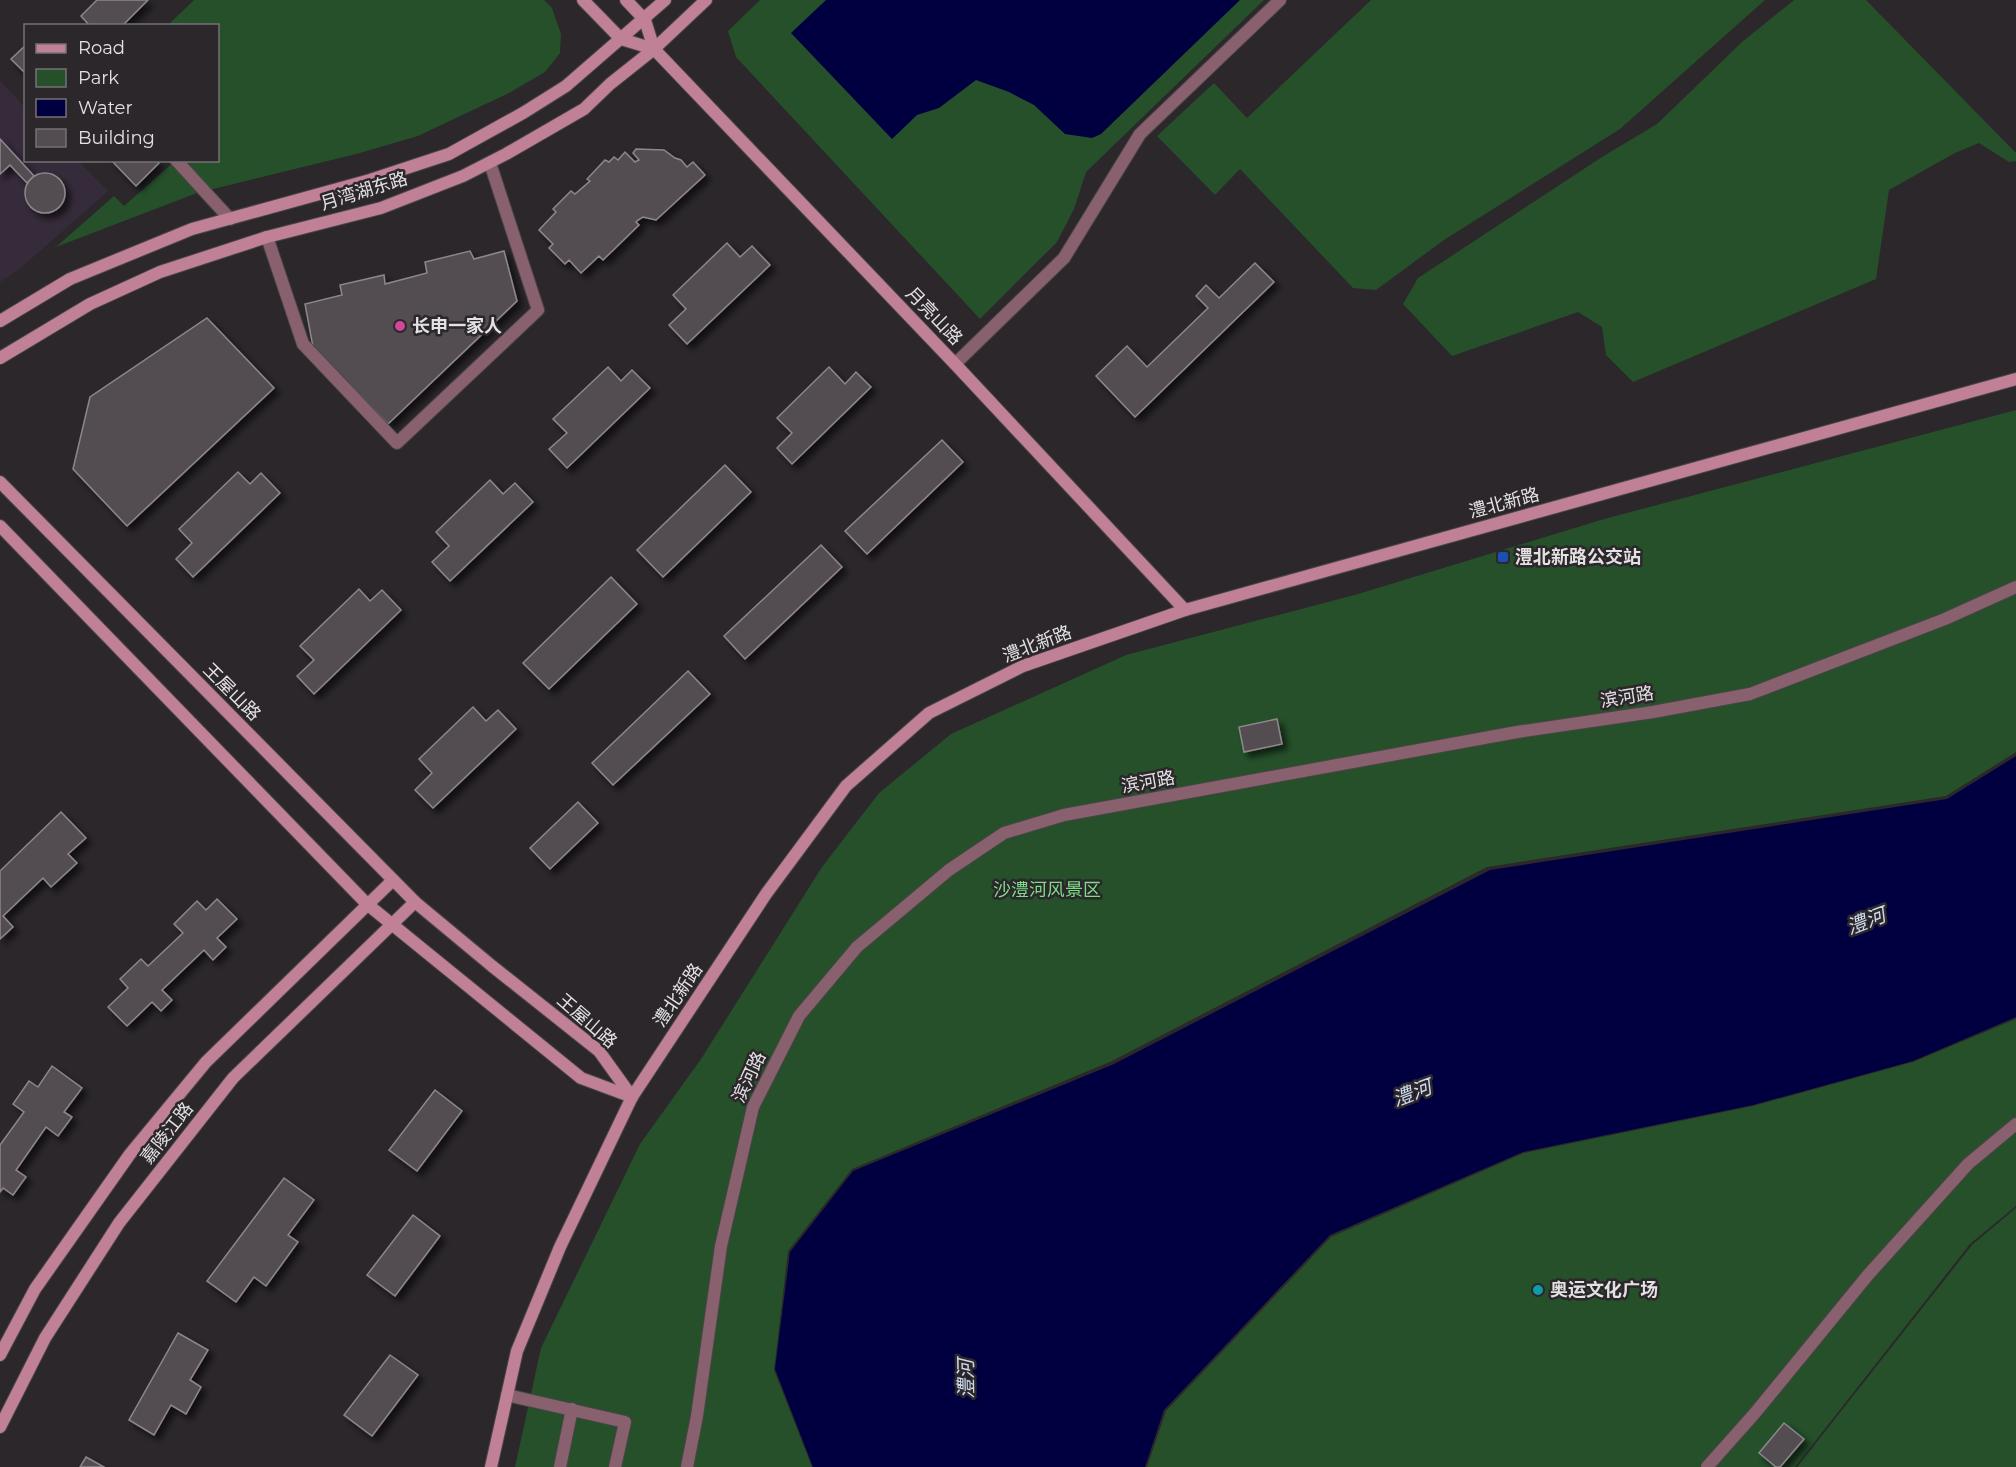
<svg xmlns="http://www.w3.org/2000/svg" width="2016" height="1467" font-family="Montserrat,'Noto Sans SC',sans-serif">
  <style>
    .education { fill: #362b3a }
    .green { fill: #25502a }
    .water { fill: #000041 }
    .building { fill: #534d51; stroke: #8d878c; stroke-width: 1.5; filter: url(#shadow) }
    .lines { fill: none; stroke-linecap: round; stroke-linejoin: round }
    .street-casing { stroke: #494548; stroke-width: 14 }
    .secondary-casing { stroke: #494548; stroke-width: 14 }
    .street { stroke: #89616e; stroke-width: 12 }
    .secondary { stroke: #c08096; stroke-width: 12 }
    .hotel-dot { fill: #d1479c; stroke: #2b272b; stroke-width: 2 }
    .transit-dot { fill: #1a4fb4; stroke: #2b272b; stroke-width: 2 }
    .culture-dot { fill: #0f9aa8; stroke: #2b272b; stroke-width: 2 }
    .labels { text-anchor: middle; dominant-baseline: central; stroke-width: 5; stroke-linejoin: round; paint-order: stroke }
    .street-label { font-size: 18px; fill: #e4e1e3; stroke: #2b272b }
    .poi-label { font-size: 18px; font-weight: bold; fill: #e4e1e3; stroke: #2b272b; text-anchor: start }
    .park-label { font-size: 18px; fill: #7bde85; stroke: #2b272b }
    .water-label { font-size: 20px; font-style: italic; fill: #cedaee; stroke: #2b272b }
  </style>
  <defs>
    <filter id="shadow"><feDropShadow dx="5" dy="5" stdDeviation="3" flood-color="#0009"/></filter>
  </defs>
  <rect width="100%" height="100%" fill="#2b272b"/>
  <polygon class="education" points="0,81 25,107 26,160 78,161 108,191 21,268 0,282"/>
  <g class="green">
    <polygon points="194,0 544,0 552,8 561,34 560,53 545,72 509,93 418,136 360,153 197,193 56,247 114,196 124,206 175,161 218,160 218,26 168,25"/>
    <polygon points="760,0 1264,0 1086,172 1074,209 1057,242 980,319 736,57 728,31"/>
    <polygon points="1371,0 1765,0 1620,129 1444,240 1376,290 1353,288 1240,169 1215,195 1157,136 1214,83 1247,118"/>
    <polygon points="1794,0 1866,0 2016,153 2016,161 2009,162 1979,143 1955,153 1889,190 1876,279 1633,382 1606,355 1602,327 1578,312 1452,356 1403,304 1418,278 1602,157 1657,124 1742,42"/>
    <polygon points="2016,410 2016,752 1946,796 1487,867 1112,1061 852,1169 788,1251 774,1370 812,1467 515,1467 541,1348 640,1144 701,1059 822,867 879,793 951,734 1126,655 1358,594 1604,519"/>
    <polygon points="2016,1019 2016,1206 1970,1244 1795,1467 1147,1467 1166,1411 1331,1237 1524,1153 1753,1106 1913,1062"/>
    <polygon points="2016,1208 2016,1467 1797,1467 1972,1245"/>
  </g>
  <g class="water">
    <polygon points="826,0 1240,0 1101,134 1092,138 1065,134 1034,105 1009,92 976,80 939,108 917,115 892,139 791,33"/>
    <polygon points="2016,756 2016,1017 1913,1061 1753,1105 1523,1152 1330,1235 1164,1410 1145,1467 813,1467 775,1369 790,1252 853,1171 1114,1064 1490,870 1947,799"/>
  </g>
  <g class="building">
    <polygon points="97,0 148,0 122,26 90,26 81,16"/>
    <polygon points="26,45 26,74 11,59"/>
    <polygon points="0,139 34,176 27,183 10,165 0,174"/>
    <polygon points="636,149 664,150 675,158 681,160 687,167 693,162 705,175 656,220 643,217 638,220 636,222 639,225 603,260 599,256 581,273 569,260 565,264 549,248 553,244 539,230 556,212 553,209 571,191 575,194 590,181 587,179 605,160 609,162 614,157 618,160 625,152 635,162 639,160 633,153"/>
    <polygon points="111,160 156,160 159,163 136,186"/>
    <circle cx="45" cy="193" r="20"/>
    <polygon points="727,243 740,257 752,246 770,265 687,344 669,325 686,309 673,295"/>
    <polygon points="470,251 474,259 504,251 517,301 388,424 313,347 305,304 342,295 340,285 384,275 385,284 427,273 425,262"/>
    <polygon points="1255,263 1274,282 1135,417 1096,376 1127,346 1147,367 1208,308 1196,296 1206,285 1219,298"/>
    <polygon points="207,318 274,388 127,526 73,469 90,397"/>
    <polygon points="608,367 621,381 632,370 650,388 567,468 549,449 567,433 553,419"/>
    <polygon points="829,367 845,384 856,372 871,387 792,464 777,448 792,433 777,418"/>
    <polygon points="942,440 963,462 867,554 845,531"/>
    <polygon points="725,465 751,492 663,577 637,550"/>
    <polygon points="238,472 250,484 261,473 280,493 193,577 176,559 192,543 179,529"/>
    <polygon points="490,480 503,494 515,483 533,502 450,581 432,562 449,546 436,532"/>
    <polygon points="821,545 842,567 745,659 724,636"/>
    <polygon points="611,577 637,604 549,689 523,663"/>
    <polygon points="359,589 370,601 382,590 401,610 314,694 297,676 314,660 300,646"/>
    <polygon points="688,671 710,694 613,785 592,763"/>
    <polygon points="473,707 486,721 498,710 516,729 433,808 415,790 432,773 419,759"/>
    <polygon points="1277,719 1282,744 1244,752 1239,727"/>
    <polygon points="578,802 598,823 550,869 530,848"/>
    <polygon points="61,812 86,838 68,854 77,863 51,887 43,878 3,916 13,927 0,939 0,871"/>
    <polygon points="217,899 237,919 217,938 226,947 213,960 204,950 162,990 172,1000 161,1011 152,1002 127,1026 108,1007 128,988 120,979 141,959 148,966 183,933 174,924 197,901 206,910"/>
    <polygon points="52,1066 82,1088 64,1112 72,1117 58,1136 46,1127 16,1170 26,1177 13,1195 3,1188 0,1192 0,1145 24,1112 13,1104 29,1081 38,1087"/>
    <polygon points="435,1090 462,1111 417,1171 389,1150"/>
    <polygon points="284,1178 314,1200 288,1235 298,1242 266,1286 254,1277 236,1302 207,1281"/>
    <polygon points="413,1215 440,1236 395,1296 367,1275"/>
    <polygon points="178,1333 208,1350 190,1380 201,1387 186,1414 171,1405 154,1435 129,1420"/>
    <polygon points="390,1355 418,1375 372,1436 344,1415"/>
    <polygon points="1784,1423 1804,1439 1780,1467 1776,1467 1759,1453"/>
    <polygon points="86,1457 104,1467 80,1467"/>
  </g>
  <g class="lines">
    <defs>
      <g id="street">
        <polyline points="176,160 230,219"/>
        <polyline points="267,237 303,344 397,443 538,310 490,163"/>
        <polyline points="955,364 1064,258 1140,134 1280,0"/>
        <polyline points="507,1395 625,1422 615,1467"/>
        <polyline points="560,1467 572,1409"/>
        <polyline points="687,1467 697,1416 721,1246 753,1107 799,1016 857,947 949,870 1004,833 1064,815 1517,732 1653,712 1750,694 1945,619 2016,587"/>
        <polyline points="1707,1467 1755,1413 1868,1275 1968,1164 2016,1124"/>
      </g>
      <g id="secondary">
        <polyline points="583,0 621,39 654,49"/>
        <polyline points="626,0 645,20 654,49 955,364 1185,610"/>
        <polyline points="0,321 70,279 192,229 370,180 449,154 523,113 566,86 665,0"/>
        <polyline points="0,358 90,304 160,272 267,237 381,208 463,176 506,154 584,109 610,84 654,49 706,0"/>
        <polyline points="0,482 415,902 492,966 599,1051 632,1097"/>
        <polyline points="0,526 367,904 581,1078 632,1097"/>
        <polyline points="0,1355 35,1289 130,1154 206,1062 393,880"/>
        <polyline points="0,1427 45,1338 119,1223 233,1078 415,902"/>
        <polyline points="491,1467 517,1351 560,1247 632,1097 766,894 846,786 929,713 1023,666 1185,610 2016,379"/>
      </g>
    </defs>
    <use href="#street" class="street-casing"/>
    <use href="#secondary" class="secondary-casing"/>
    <use href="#street" class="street"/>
    <use href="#secondary" class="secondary"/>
  </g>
  <circle class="hotel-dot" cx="400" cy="326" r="6"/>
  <rect class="transit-dot" x="1497" y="551" width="12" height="12" rx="3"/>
  <circle class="culture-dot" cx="1538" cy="1290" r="6"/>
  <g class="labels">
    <g class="street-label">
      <text transform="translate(364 191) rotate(-17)">月湾湖东路</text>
      <text transform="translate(934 316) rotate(46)">月亮山路</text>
      <text transform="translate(1504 503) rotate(-15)">澧北新路</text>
      <text transform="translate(1037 644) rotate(-21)">澧北新路</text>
      <text transform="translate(232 692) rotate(45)">王屋山路</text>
      <text transform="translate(1627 697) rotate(-9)">滨河路</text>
      <text transform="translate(1148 782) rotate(-10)">滨河路</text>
      <text transform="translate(678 995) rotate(-56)">澧北新路</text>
      <text transform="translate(587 1021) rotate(41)">王屋山路</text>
      <text transform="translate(749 1077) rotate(-65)">滨河路</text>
      <text transform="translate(167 1133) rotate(-52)">嘉陵江路</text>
    </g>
    <g class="poi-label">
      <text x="412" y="326">长申一家人</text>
      <text x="1515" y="557">澧北新路公交站</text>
      <text x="1550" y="1290">奥运文化广场</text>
    </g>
    <g class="park-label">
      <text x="1047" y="890">沙澧河风景区</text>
    </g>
    <g class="water-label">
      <text transform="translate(1866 921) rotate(-21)">澧河</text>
      <text transform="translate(1412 1093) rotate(-21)">澧河</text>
      <text transform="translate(966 1379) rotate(-91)">澧河</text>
    </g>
  </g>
  <rect x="24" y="24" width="195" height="138" fill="#2b272b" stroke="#757175" stroke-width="1.5"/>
  <rect x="36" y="44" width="30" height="9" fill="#c08096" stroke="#757175" stroke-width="1.5"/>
  <text x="78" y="54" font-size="18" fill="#e4e1e3">Road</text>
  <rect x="36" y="69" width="30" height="18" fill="#25502a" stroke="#757175" stroke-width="1.5"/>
  <text x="78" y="84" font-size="18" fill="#e4e1e3">Park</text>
  <rect x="36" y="99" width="30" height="18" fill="#000041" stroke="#757175" stroke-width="1.5"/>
  <text x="78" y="114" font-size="18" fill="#e4e1e3">Water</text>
  <rect x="36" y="129" width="30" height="18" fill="#534d51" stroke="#757175" stroke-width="1.5"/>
  <text x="78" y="144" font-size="18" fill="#e4e1e3">Building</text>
</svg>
